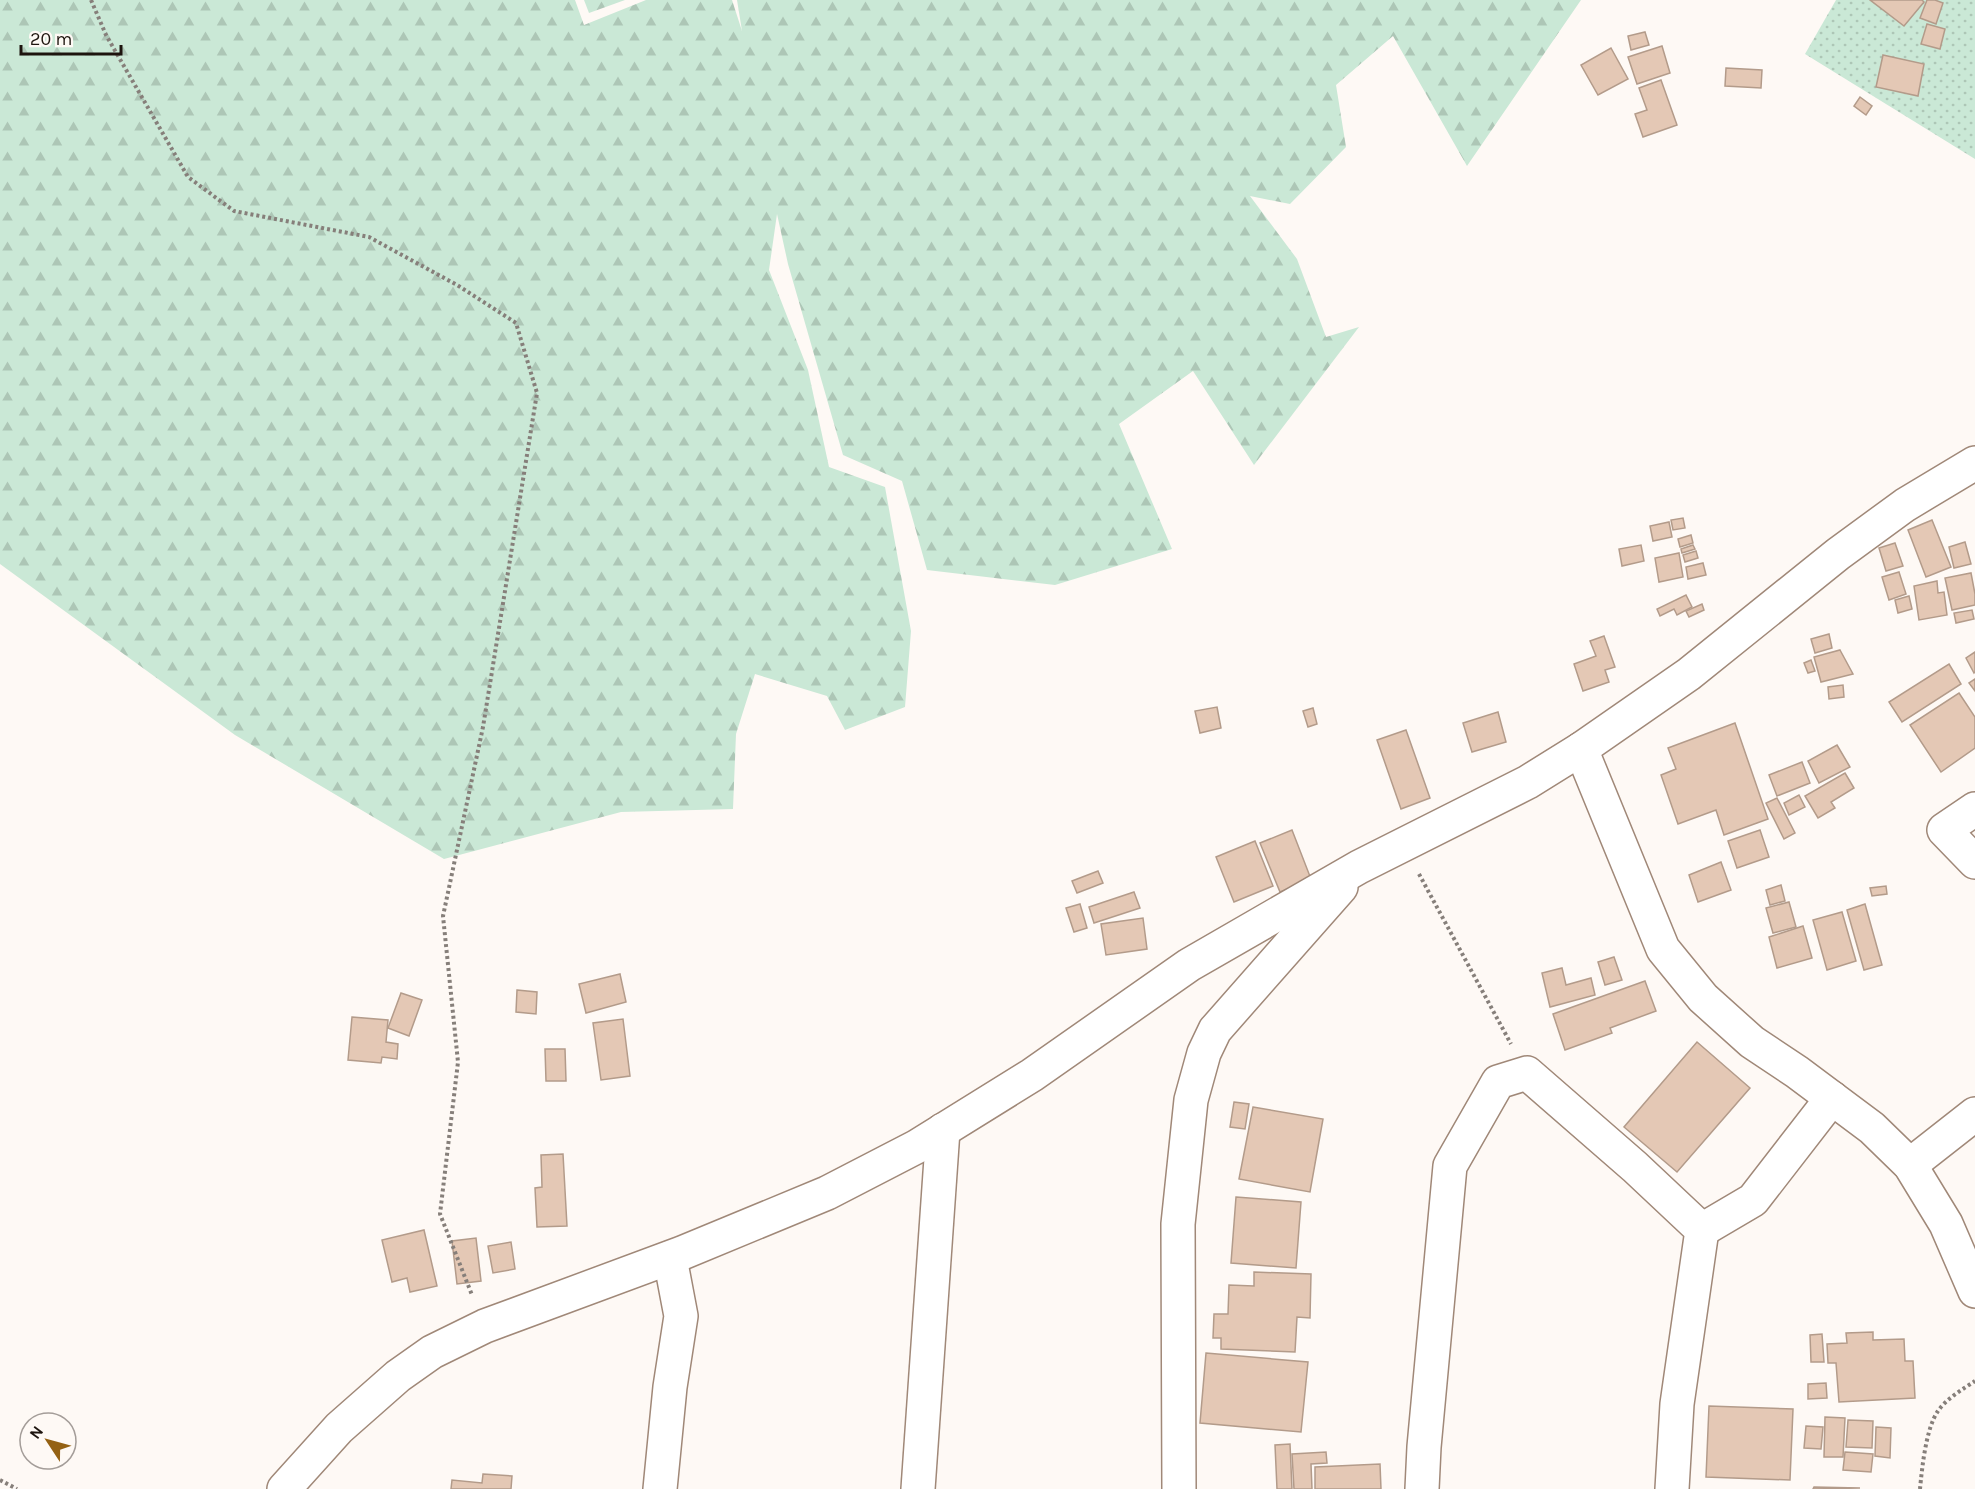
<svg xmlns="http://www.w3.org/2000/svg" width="1975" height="1489" font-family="Karla,sans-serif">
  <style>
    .grass { fill: url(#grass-dots) }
    .forest { fill: url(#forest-firs) }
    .building { fill: #e4c8b5; stroke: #b39b8a; stroke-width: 1.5 }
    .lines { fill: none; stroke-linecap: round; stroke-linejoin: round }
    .minor-casing { stroke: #a08878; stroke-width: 36 }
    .path { stroke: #867f7a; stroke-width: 4; stroke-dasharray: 3 3; stroke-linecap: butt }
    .minor { stroke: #fff; stroke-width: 33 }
  </style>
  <defs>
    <pattern id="grass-dots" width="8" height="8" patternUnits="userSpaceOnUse" patternTransform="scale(1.5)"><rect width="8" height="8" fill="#cae8d6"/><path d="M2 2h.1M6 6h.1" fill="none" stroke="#adc6b6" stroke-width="1.8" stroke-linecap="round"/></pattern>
    <pattern id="forest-firs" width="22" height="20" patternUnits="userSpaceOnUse" patternTransform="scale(1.5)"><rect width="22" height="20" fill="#cae8d6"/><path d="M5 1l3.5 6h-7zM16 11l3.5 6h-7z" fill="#adc6b6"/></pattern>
  </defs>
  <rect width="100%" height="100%" fill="#fef9f5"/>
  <polygon class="grass" points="1836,0 1975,0 1975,159 1805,54"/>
  <g class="forest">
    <polygon points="0,0 575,0 584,25 646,0 732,0 742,31 737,0 1581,0 1467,166 1393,36 1336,85 1346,147 1290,204 1250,196 1297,259 1326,337 1359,327 1254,465 1193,371 1119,424 1172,549 1055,585 927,570 902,481 843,455 788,264 777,214 769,270 808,370 829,467 885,487 911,631 905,707 845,730 827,696 755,674 736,734 733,809 621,812 444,859 235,735 0,564"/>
    <polygon points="584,0 625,0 589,13"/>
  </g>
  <g class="building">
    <polygon points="1870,0 1922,0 1924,2 1904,26"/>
    <polygon points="1927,0 1935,0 1943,3 1936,24 1920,18"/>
    <polygon points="1927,24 1945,29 1940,49 1921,44"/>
    <polygon points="1645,32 1649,45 1631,50 1628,36"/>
    <polygon points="1662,46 1670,73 1637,84 1628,57"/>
    <polygon points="1611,48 1628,79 1598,95 1581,65"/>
    <polygon points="1883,55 1924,64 1918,96 1876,87"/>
    <polygon points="1726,68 1762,70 1761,88 1725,86"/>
    <polygon points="1661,80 1677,125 1643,137 1635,114 1647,110 1639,88"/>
    <polygon points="1860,97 1872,106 1866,115 1854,106"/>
    <polygon points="1683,518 1685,528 1673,530 1671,520"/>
    <polygon points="1932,520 1951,567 1926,577 1908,530"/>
    <polygon points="1669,522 1672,537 1653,541 1650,526"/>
    <polygon points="1691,535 1693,543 1680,547 1678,539"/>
    <polygon points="1965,542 1971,564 1954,568 1949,547"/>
    <polygon points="1895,543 1903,566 1886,571 1879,548"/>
    <polygon points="1641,545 1644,561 1622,566 1619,549"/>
    <polygon points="1693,545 1695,549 1682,553 1681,549"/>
    <polygon points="1696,551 1698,558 1685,562 1683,555"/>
    <polygon points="1679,553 1683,577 1659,582 1655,558"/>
    <polygon points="1703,563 1706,575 1688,579 1686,567"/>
    <polygon points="1899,572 1906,594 1889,600 1882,577"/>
    <polygon points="1971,573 1975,594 1975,605 1952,610 1945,578"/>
    <polygon points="1937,581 1938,593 1944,592 1947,615 1919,620 1914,586"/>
    <polygon points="1686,595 1692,607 1677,615 1674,609 1660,616 1657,609"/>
    <polygon points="1909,596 1912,609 1898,613 1895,600"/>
    <polygon points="1702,604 1704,610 1689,617 1686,611"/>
    <polygon points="1972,610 1974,619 1956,623 1954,613"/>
    <polygon points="1829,634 1832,648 1815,653 1811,639"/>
    <polygon points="1604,636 1615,667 1605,670 1609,682 1583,691 1574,664 1596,656 1590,641"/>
    <polygon points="1840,650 1853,674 1821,682 1814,657"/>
    <polygon points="1975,652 1975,672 1974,673 1966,658"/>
    <polygon points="1811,660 1815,671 1808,673 1804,663"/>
    <polygon points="1949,664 1961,684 1902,722 1889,702"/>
    <polygon points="1975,679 1975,691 1969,683"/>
    <polygon points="1843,685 1844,697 1829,699 1828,687"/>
    <polygon points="1959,693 1975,717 1975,748 1941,772 1910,725"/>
    <polygon points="1217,707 1221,728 1200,733 1195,711"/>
    <polygon points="1313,708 1317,724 1308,727 1303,711"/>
    <polygon points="1498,712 1506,742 1472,752 1463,723"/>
    <polygon points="1735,723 1768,819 1724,835 1716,810 1678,824 1661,775 1676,769 1668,748"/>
    <polygon points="1406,730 1430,798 1401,809 1377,740"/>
    <polygon points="1837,745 1850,767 1819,783 1808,761"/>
    <polygon points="1802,762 1810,783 1777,796 1769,775"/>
    <polygon points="1845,773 1854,788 1831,802 1835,808 1818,818 1805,796"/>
    <polygon points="1799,795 1805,807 1789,815 1784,803"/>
    <polygon points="1777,798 1795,833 1784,839 1766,803"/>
    <polygon points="1292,830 1311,879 1280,892 1260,843"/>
    <polygon points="1760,830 1769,857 1737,868 1728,841"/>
    <polygon points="1255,841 1273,886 1234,902 1216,857"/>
    <polygon points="1721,862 1731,890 1698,902 1689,875"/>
    <polygon points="1098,871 1103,883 1077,893 1072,881"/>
    <polygon points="1781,885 1785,901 1770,905 1766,890"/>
    <polygon points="1886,886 1887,894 1872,896 1870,888"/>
    <polygon points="1134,892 1140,908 1094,923 1089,907"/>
    <polygon points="1789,902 1796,927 1773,933 1766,908"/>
    <polygon points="1080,904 1087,928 1074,932 1066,908"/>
    <polygon points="1865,904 1882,965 1864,970 1847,910"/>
    <polygon points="1842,912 1856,961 1827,970 1813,920"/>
    <polygon points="1143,918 1147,949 1106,955 1101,924"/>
    <polygon points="1803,926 1812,958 1777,968 1769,937"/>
    <polygon points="1614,957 1622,980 1605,985 1598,962"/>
    <polygon points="1562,968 1566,985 1591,978 1595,995 1550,1007 1542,973"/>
    <polygon points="620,974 626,1002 586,1013 579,984"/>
    <polygon points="1645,981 1656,1011 1610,1028 1612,1033 1565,1050 1553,1014"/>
    <polygon points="517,990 537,992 536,1014 516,1012"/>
    <polygon points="401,993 422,1000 409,1036 388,1028"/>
    <polygon points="352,1017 388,1020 386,1042 398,1044 397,1059 382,1057 381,1063 348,1060"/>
    <polygon points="623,1019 630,1076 601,1080 593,1023"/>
    <polygon points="1697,1042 1750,1088 1677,1172 1624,1127"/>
    <polygon points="545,1049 565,1049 566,1081 546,1081"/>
    <polygon points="1234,1102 1249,1104 1245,1129 1230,1127"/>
    <polygon points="1253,1107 1323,1119 1310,1192 1239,1179"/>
    <polygon points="563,1154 567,1226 537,1227 535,1188 542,1187 541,1155"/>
    <polygon points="1236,1197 1301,1202 1296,1268 1231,1263"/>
    <polygon points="424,1230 437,1286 410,1292 407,1278 392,1282 382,1240"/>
    <polygon points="476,1238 481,1281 457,1284 452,1241"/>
    <polygon points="511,1242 515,1269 493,1273 488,1246"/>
    <polygon points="1254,1272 1311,1274 1310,1318 1297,1317 1295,1352 1221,1349 1221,1338 1213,1338 1214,1314 1228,1314 1229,1285 1254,1286"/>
    <polygon points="1873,1332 1873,1340 1904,1339 1905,1361 1913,1361 1915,1398 1839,1402 1836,1363 1828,1363 1827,1344 1847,1343 1846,1333"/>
    <polygon points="1822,1334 1824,1362 1811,1362 1810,1335"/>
    <polygon points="1206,1353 1308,1362 1301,1432 1200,1423"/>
    <polygon points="1826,1383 1827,1398 1808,1399 1808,1384"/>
    <polygon points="1709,1406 1793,1409 1790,1480 1706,1477"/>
    <polygon points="1825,1417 1845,1418 1843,1457 1824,1457"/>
    <polygon points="1848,1420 1873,1421 1872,1448 1846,1447"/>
    <polygon points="1806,1426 1823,1427 1821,1449 1804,1448"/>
    <polygon points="1876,1427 1891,1428 1890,1458 1875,1456"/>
    <polygon points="1290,1444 1292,1489 1277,1489 1275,1445"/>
    <polygon points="1326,1452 1327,1463 1311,1464 1312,1489 1294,1489 1292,1454"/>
    <polygon points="1845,1452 1873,1454 1871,1472 1843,1470"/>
    <polygon points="1380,1464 1381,1489 1315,1489 1315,1467"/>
    <polygon points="483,1474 512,1476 511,1489 451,1489 452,1480 482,1483"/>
    <polygon points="1814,1487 1860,1488 1813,1489"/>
  </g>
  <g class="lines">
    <defs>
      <g id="minor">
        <polyline points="1581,749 1663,949 1703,998 1752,1042 1797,1072 1872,1128 1910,1165 1946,1224 1975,1291"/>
        <polyline points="1975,809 1944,830 1975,862"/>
        <polyline points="1910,1165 1975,1114"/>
        <polyline points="1702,1230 1753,1200 1832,1098"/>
        <polyline points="284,1489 339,1428 398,1376 432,1352 485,1326 682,1253 827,1193 916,1147 1032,1075 1189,965 1359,867 1528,782 1581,749 1689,674 1838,554 1905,505 1975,463"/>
        <polyline points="660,1489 670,1387 681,1316 670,1258"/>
        <polyline points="918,1489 943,1130"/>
        <polyline points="1179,1489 1178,1224 1191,1100 1204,1053 1215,1030 1341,887"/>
        <polyline points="1422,1489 1424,1447 1450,1166 1498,1082 1527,1073 1635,1167 1702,1230 1677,1404 1672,1489"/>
      </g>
    </defs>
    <use href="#minor" class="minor-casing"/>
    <g class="path">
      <polyline points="91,0 106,35 188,177 234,211 369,237 457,285 516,323 537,393 483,727 443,916 458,1062 440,1214 472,1295"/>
      <polyline points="1419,874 1511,1044"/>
      <polyline points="0,1480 17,1489"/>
      <path d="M1920,1489C1922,1468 1926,1428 1938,1411C1946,1399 1963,1389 1975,1381"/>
    </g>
    <use href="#minor" class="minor"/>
  </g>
  <g transform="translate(48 1441) rotate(306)"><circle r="28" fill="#fef9f5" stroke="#a49d99" stroke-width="1.5"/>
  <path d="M0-4.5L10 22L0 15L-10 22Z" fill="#946113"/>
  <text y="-9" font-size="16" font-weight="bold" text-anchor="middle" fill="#1d140e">N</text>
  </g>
  <path d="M21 45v9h100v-9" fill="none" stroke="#1d140e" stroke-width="3"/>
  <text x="30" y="45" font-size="18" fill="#1d140e" stroke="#fef9f5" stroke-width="4.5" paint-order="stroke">20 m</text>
</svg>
